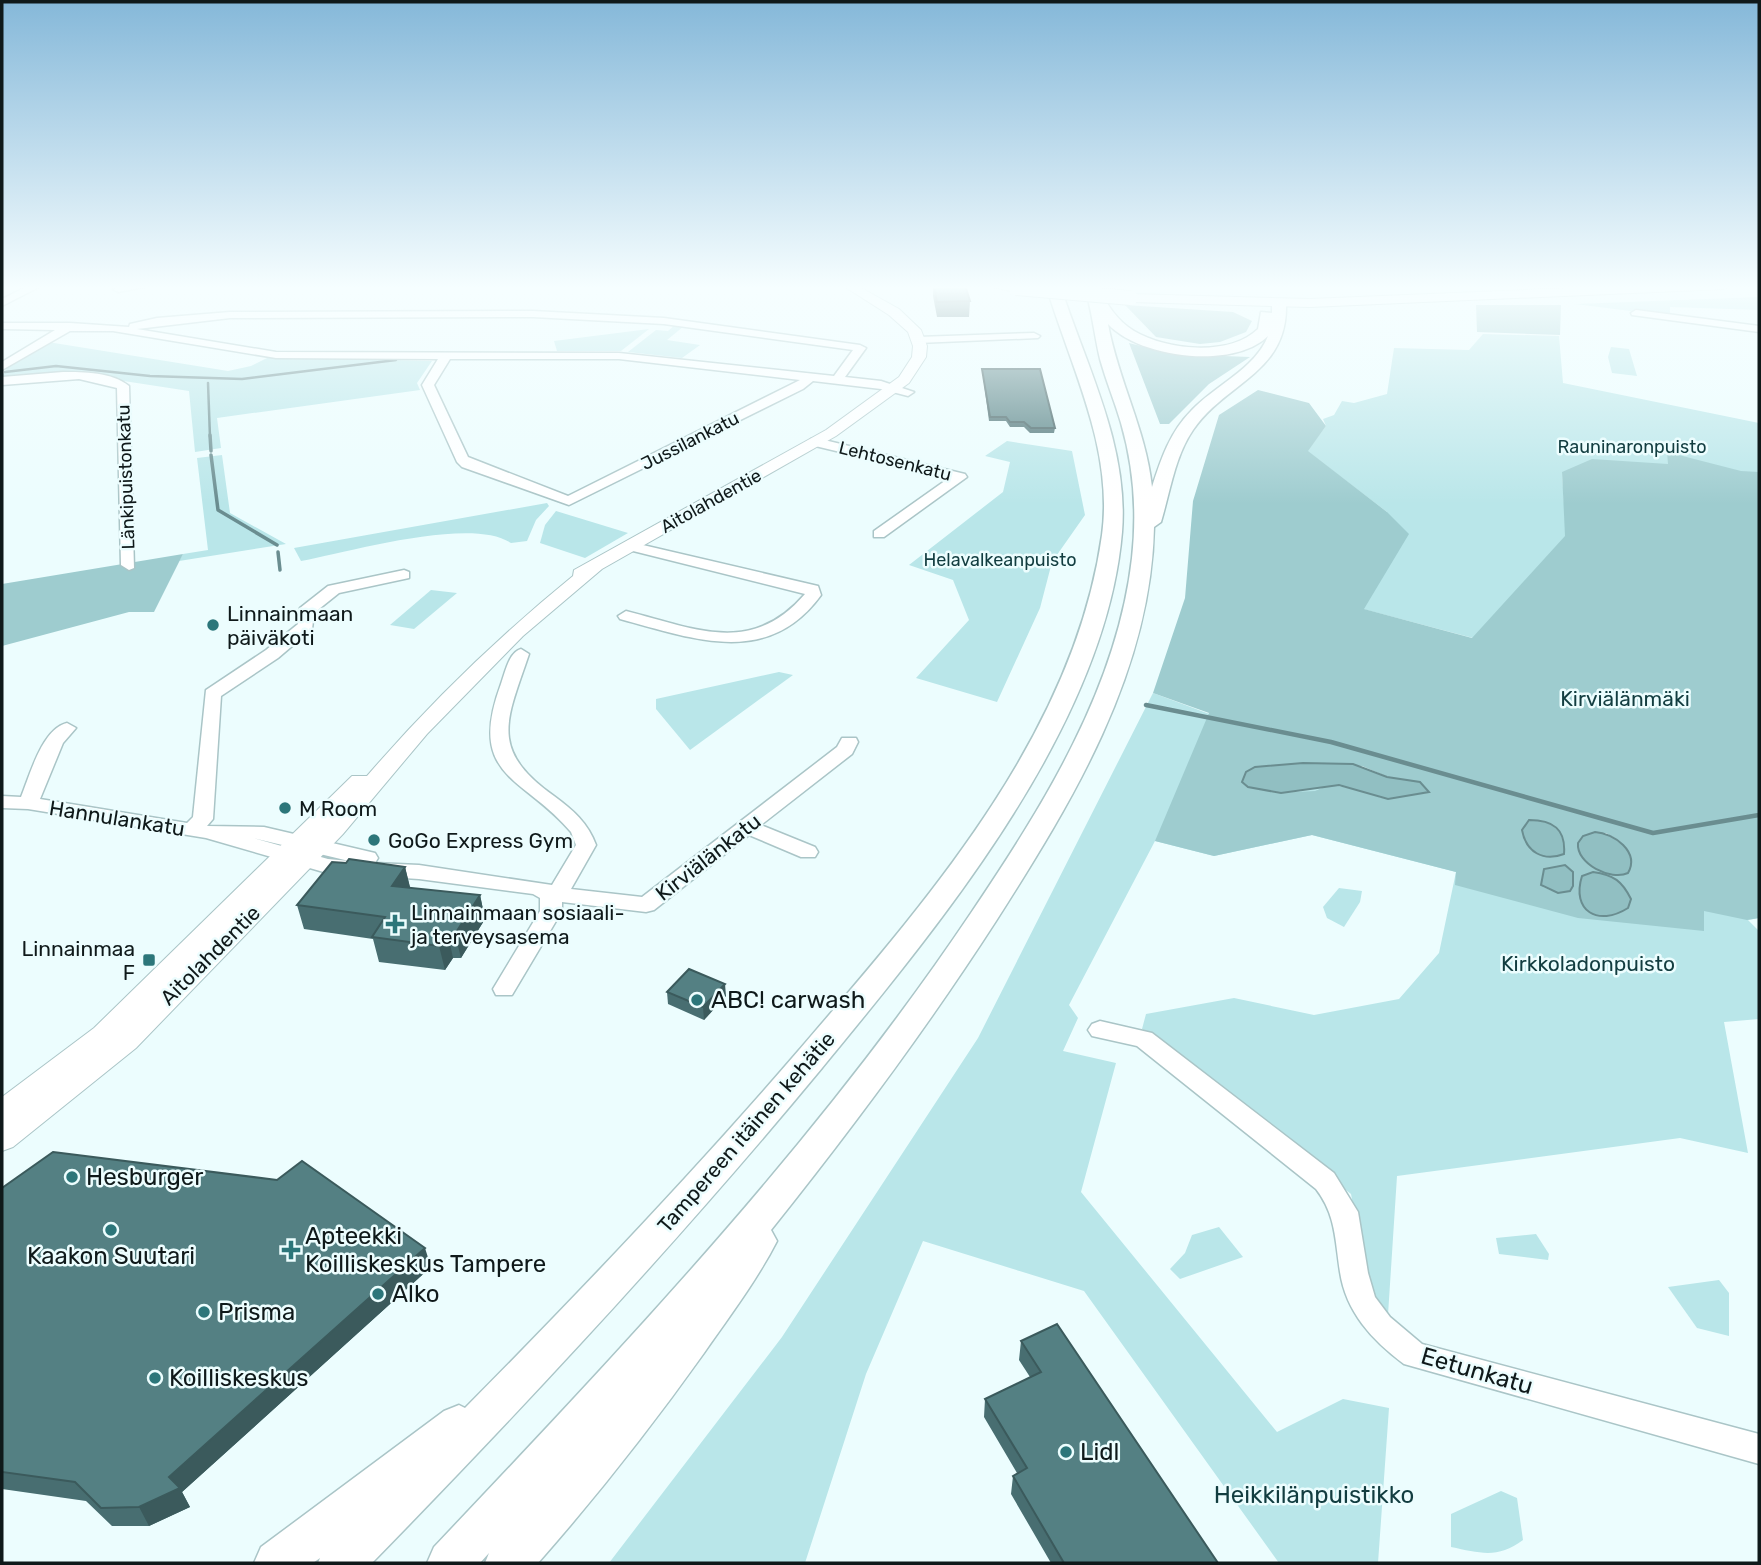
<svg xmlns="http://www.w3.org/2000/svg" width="1761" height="1565" font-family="Rubik,sans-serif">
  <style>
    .green { fill: #b9e6e9 }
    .forest { fill: #9ecccf; fill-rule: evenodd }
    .water { fill: #91bfc2; stroke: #6a8d90; stroke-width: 2 }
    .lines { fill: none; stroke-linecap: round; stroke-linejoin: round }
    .stream-far2 { stroke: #6a8d90; stroke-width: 2.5 }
    .stream-far1 { stroke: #6a8d90; stroke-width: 3.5 }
    .stream { stroke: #6a8d90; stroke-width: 4.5 }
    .minor-casing { stroke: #aac5c7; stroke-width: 3 }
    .major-casing { stroke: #aac5c7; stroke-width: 2 }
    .highway-casing { stroke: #aac5c7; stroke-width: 3 }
    .minor { fill: #fff; fill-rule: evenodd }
    .major { fill: #fff; fill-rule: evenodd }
    .highway { fill: #fff; fill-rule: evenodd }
    .major-bridge-casing { stroke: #aac5c7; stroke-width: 16; stroke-linecap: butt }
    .major-bridge { stroke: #fff; stroke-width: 14 }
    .wall { fill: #486e71 }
    .shaded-wall { fill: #3b5a5c }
    .building { fill: #548083; stroke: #3b5a5c; stroke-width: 2 }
    .poi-dot { fill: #2c767a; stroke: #ecfdfe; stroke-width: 2.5 }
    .labels { text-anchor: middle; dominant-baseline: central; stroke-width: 5; stroke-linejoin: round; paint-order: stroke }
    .far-street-label { font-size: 18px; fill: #0f191a; stroke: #ecfdfe }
    .far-park-label { font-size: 18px; fill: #123d40; stroke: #ecfdfe }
    .poi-label { font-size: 21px; fill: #0f191a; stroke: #ecfdfe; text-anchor: start }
    .park-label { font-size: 21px; fill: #123d40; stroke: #ecfdfe }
    .street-label { font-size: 21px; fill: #0f191a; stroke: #ecfdfe }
    .near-poi-label { font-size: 24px; fill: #0f191a; stroke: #ecfdfe; text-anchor: start }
    .near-street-label { font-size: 24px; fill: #0f191a; stroke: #ecfdfe }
    .near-park-label { font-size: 24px; fill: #123d40; stroke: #ecfdfe }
  </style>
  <rect width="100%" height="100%" fill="#ecfdfe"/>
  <g class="green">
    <polygon points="1759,297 1759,310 1670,307 1670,316 1575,304"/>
    <polygon points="675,325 684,326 667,340 700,345 682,358 628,352 656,330 668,331"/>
    <polygon points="649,329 621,351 557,351 554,341"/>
    <polygon points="1483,334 1559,336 1563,383 1759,423 1759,564 1562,472 1566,536 1473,638 1363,609 1387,512 1307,451 1326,426 1323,419 1334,415 1342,401 1354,403 1387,394 1394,348 1469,350"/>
    <polygon points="48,342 228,371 251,366 269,357 432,361 417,383 420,390 217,418 221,448 195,452 189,391 78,374 2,376 8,367"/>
    <polygon points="1611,347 1629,349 1637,376 1612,373 1608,357"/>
    <polygon points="1007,441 1072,451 1085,515 1052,562 1040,608 997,702 916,678 969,620 953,580 909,565 1003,492 1010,462 985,456"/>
    <polygon points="222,455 230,513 286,544 179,561 183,554 208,550 197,458"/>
    <path d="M547,503L549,506L536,520L527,541L511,543C472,516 348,552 301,561L294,548Z"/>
    <polygon points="556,511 628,533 585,558 540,543 545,525"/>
    <polygon points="431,590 457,593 414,629 390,625"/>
    <polygon points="779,672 793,675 690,750 656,709 656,699"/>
    <polygon points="1153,693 1759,918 1748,920 1759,931 1759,1019 1724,1022 1748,1153 1680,1138 1397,1176 1388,1315 1371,1298 1351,1194 1142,1029 1146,1014 1234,998 1314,1015 1399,999 1439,953 1456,872 1312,835 1214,856 1155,841 1069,1005 1078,1018 1063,1051 1116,1063 1081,1192 1277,1432 1343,1399 1389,1408 1378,1563 1279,1563 1084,1291 923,1241 866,1374 805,1563 609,1563 782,1337 978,1038"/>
    <polygon points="1339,888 1362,891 1360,902 1344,927 1327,918 1323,907"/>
    <polygon points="1219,1227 1243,1257 1180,1279 1170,1269 1185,1253 1192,1235"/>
    <polygon points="1536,1234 1549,1254 1548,1260 1499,1254 1496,1238"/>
    <polygon points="1719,1280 1729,1293 1729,1336 1697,1328 1668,1287"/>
    <path d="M1501,1491L1517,1498L1523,1540C1498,1559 1480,1553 1451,1547V1514Z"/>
  </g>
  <g class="forest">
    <polygon points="1125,305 1233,312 1252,321 1246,332 1220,342 1200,344 1156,337"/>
    <polygon points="1476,305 1561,305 1560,335 1477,332"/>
    <polygon points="1129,343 1173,354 1250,357 1209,384 1169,424 1160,424"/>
    <path d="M1258,390L1309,403L1326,426L1308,451L1387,512L1409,534L1364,609L1472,638L1565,536L1562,472L1592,459L1668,464L1667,452L1741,471L1759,472V918L1747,920L1704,911V931L1578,918L1455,885L1456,872L1312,835L1214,856L1155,841L1209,713L1153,693L1185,598L1193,501L1219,415ZM1303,763L1362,766L1426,793L1381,798L1364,790L1329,785L1315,791L1276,793L1251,768ZM1590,833H1606L1618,840L1602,871L1585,861ZM1565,866L1573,872V886L1552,891L1543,887L1544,869Z"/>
    <polygon points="183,554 154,612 129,612 2,646 2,584"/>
  </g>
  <g class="water">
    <polygon points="1303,763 1353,764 1387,777 1420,782 1429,792 1388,799 1339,785 1281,793 1248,787 1242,782 1246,772 1255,767"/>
    <path d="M1529,820C1553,820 1566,829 1564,854C1543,862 1526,852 1522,830Z"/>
    <path d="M1595,832C1614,833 1640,852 1628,873C1611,881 1576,864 1578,843L1583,836Z"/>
    <polygon points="1565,865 1573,872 1573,886 1570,891 1558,893 1541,885 1544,869"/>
    <path d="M1593,872C1614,875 1622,881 1631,899L1628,908C1598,927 1571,911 1582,876Z"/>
  </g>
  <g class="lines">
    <g class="stream-far2">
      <polyline points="5,372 56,366 150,376 242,379 396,360"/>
      <polyline points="208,383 210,437"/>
    </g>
    <g class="stream-far1">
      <polyline points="210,435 211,451"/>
      <polyline points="211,455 218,510 277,545"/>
      <polyline points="278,552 280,570"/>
    </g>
    <polyline class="stream" points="1146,705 1331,742 1653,833 1759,815"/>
    <defs>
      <g id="minor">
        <polygon points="30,285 43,285 2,306 2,299"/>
        <polygon points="126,285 154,285 118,292 113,289"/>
        <polygon points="1636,310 1759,326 1759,332 1632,315 1631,313"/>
        <path d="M533,311L664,318L860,345L866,348L845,377L881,381L914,392L908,396L881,389L813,381L803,389L569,505L462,467L457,462L422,385L438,359L276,358L113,331H70L2,370V362L55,330L2,329V323H70L129,327L130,324L157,318L230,312ZM533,317L664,324L853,350L834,376L619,353L276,352L137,329L230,318ZM450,359H619L800,380L568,496L468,457L434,385Z"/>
        <polygon points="1034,333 1040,336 1038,338 918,343 912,340 918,337"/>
        <path d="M63,372C84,372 112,372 129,386L134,568L129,570L121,565L117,388L79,379L2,385V377Z"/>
        <polygon points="816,438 965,474 967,477 884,537 874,537 874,531 949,478 811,445 811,439"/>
        <path d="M630,542L818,586L821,595C768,668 694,639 620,619L618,616L626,611C694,628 751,657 805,594L625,549L623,546Z"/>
        <path d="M404,570L409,572V578L339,593L314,613L312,629L278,658L221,696L213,819L207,826L264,827L375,853L378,858L375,863L419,865L552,885L576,845L571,832C524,776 466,778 501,684C505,673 509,652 521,649L529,654C507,720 488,749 554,796C573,810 588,823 596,845L571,889L642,897L837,747L842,738H856L858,742L852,754L761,825L815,847L818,852L815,857H801L749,835L654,910L646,912L562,902V911L512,995H496L493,989L540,911V898L533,894L419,879L327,873L206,838L28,809L2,808V796L21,797C30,775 42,729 67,723L76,728L63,743L40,799L187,823L193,817L206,690L266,650L298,624L300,608L328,586ZM253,838L349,861L328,859Z"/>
        <path d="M1100,1021L1152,1033L1334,1173L1358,1212L1368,1273L1375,1297L1390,1317L1422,1344L1759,1434V1464L1404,1364C1372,1340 1346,1312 1340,1272C1335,1240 1336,1215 1316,1189L1137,1046L1092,1036L1088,1030L1092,1024Z"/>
      </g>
      <g id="major">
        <path d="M842,285H856L899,309L921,330L927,346L926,357L909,383L836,436L602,569L523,636L427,734L343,834L136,1048L13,1147L2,1151V1097L94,1028L352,776H367C430,703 498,637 573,576L574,570L826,430L899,377L912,357L913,346L908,332L889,315Z"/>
        <polygon points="983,285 1018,285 1022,288 1016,292"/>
        <polygon points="1643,285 1730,285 1724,289 1310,307 1131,302 1125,298 1131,294 1310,299"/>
      </g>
      <g id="highway">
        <path d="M1046,285H1060C1086,366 1129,445 1122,532C1106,725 941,923 822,1068C680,1240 528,1403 372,1563H318L320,1558L313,1563H254L261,1547L444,1411L459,1405L465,1408C580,1292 693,1173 799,1050C926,902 1074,735 1102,535C1114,448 1070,366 1046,285Z"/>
        <path d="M1084,285H1098C1105,302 1117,321 1134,331C1166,350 1229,357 1258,329L1261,312L1272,313V304L1279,300L1286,304C1288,373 1226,382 1193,430C1175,456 1170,492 1161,522L1154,527C1151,673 1072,802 996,921C927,1028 851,1130 771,1230L777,1241C757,1280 729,1317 704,1353C652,1426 597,1496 538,1563H485L489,1553L480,1563H427L434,1547C625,1345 816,1144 971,913C1043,806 1117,689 1132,558C1137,513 1134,468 1121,423C1115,402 1106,381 1100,359C1094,334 1092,309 1084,285ZM1108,324C1139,358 1234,370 1268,336C1255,369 1214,386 1191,411C1170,432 1161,459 1152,487C1146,430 1118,380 1108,324Z"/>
      </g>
    </defs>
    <use href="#minor" class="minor-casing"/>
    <use href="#major" class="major-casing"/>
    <use href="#highway" class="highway-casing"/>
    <use href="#minor" class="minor"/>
    <use href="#major" class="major"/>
    <use href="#highway" class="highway"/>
    <defs>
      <polyline id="major-bridge" points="1016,288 1131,298"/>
    </defs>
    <use href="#major-bridge" class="major-bridge-casing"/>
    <use href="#major-bridge" class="major-bridge"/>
  </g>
  <g class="wall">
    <polygon points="933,285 965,285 970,301 969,317 937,317 933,296"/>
    <polygon points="982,369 1055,428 1054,433 1030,433 1024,427 1010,427 1006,421 989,421"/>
    <polygon points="346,863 405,867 410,888 480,895 485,919 461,958 453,958 445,970 379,962 373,939 304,929 297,905"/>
    <polygon points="667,992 726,996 704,1020 668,1004"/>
    <polygon points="2,1188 431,1267 182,1492 190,1507 149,1526 112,1526 86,1501 2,1489"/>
    <polygon points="1021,1341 1218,1563 1051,1563 1011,1494 1013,1476 1017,1473 984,1417 985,1399 1030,1377 1019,1360"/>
  </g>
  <g class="shaded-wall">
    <polygon points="405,867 411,891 392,886"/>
    <polygon points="480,895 485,919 461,958 455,934"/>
    <polygon points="448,934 453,958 445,970 439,946"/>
    <polygon points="725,984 726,996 704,1020 703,1007"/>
    <polygon points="425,1248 431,1267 182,1492 190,1507 149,1526 139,1507 169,1477"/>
  </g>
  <g class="building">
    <polygon points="934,285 965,285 970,301 937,302"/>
    <polygon points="982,369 1040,369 1055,428 1031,428 1024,422 1010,422 1006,417 990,417"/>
    <polygon points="349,859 405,867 392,886 480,895 455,934 448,934 439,946 372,937 385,917 297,905 332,862 346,863"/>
    <polygon points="689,969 725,984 703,1007 667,992"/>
    <polygon points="53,1152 277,1180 302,1161 425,1248 169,1477 180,1488 139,1507 101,1508 75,1482 2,1472 2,1188"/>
    <polygon points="1057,1324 1218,1563 1064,1563 1013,1476 1027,1468 985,1399 1041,1372 1021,1341"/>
  </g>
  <linearGradient id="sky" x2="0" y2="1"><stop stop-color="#85b8d9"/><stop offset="0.57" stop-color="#f6feff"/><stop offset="1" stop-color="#f6feff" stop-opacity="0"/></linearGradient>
  <rect width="1761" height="504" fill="url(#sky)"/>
  <g class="poi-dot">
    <circle cx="213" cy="625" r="7"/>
    <circle cx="285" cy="808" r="7"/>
    <circle cx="374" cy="840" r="7"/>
    <path d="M391.5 913.5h7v7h7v7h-7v7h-7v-7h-7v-7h7z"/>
    <rect x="142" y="953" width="14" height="14" rx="3.5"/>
    <circle cx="697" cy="1000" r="7"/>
    <circle cx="72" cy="1177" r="7"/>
    <circle cx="111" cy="1230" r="7"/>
    <path d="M287.5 1239.5h7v7h7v7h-7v7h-7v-7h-7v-7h7z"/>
    <circle cx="378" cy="1294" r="7"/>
    <circle cx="204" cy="1312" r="7"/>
    <circle cx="155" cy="1378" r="7"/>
    <circle cx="1066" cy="1452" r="7"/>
  </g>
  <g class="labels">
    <g class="far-street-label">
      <text transform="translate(690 441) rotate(-27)">Jussilankatu</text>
      <text transform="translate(895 461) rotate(14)">Lehtosenkatu</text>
      <text transform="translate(126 477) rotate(-92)">Länkipuistonkatu</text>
      <text transform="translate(711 501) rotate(-29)">Aitolahdentie</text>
    </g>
    <g class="far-park-label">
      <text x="1632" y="447">Rauninaronpuisto</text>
      <text x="1000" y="560">Helavalkeanpuisto</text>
    </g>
    <g class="poi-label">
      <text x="227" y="613">Linnainmaan<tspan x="227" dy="24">päiväkoti</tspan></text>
      <text x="299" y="808">M Room</text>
      <text x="388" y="840">GoGo Express Gym</text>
      <text x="411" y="912">Linnainmaan sosiaali-<tspan x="411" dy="24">ja terveysasema</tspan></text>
      <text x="135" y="948" text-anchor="end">Linnainmaa<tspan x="135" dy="24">F</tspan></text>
    </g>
    <g class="park-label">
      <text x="1625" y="698">Kirviälänmäki</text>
      <text x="1588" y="963">Kirkkoladonpuisto</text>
    </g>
    <g class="street-label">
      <text transform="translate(117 818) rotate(9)">Hannulankatu</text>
      <text transform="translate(708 857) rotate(-38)">Kirviälänkatu</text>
      <text transform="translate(210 955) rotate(-45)">Aitolahdentie</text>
      <text transform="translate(746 1132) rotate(-49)">Tampereen itäinen kehätie</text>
    </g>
    <g class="near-poi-label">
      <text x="711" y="1000">ABC! carwash</text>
      <text x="86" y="1177">Hesburger</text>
      <text x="305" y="1236">Apteekki<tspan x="305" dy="28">Koilliskeskus Tampere</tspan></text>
      <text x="111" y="1256" text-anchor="middle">Kaakon Suutari</text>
      <text x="392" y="1294">Alko</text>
      <text x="218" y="1312">Prisma</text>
      <text x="169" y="1378">Koilliskeskus</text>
      <text x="1080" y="1452">Lidl</text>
    </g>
    <g class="near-street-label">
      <text transform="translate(1477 1371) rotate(16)">Eetunkatu</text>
    </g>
    <g class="near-park-label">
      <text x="1314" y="1495">Heikkilänpuistikko</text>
    </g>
  </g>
  <rect width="1761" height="1565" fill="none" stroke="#0f191a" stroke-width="7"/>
</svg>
